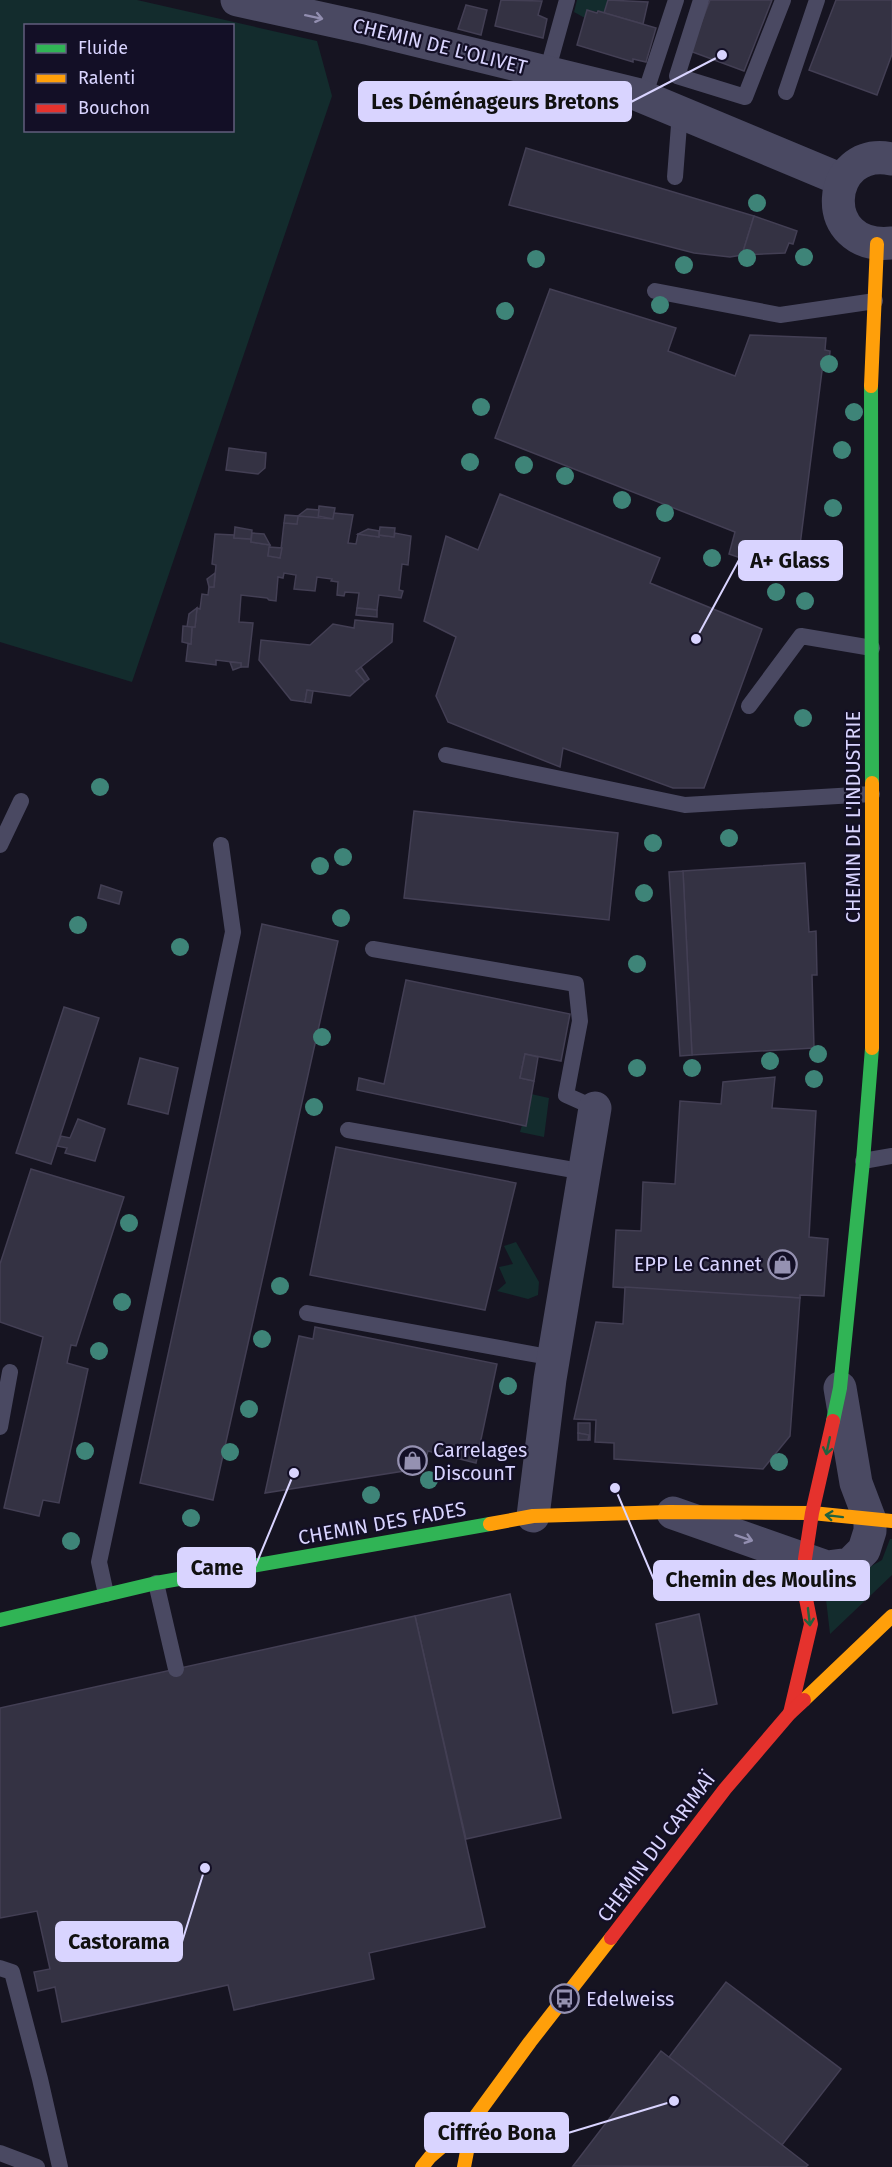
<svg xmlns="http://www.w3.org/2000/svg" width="892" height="2167" font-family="'Fira Sans',sans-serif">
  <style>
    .green { fill: #132c2d; fill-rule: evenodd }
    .building { fill: #343243; stroke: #433f54; stroke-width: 1.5 }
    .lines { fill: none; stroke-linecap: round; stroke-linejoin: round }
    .lane { stroke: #4a4962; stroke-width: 16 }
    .street { stroke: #4a4962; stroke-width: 33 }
    .fast { stroke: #30b455; stroke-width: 14 }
    .slow { stroke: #ff9f0a; stroke-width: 14 }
    .jam { stroke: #e5322d; stroke-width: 14 }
    .tree { fill: #3e8478 }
    .oneway { stroke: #928eb0 }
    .oneway2 { stroke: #22623e }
    .labels { text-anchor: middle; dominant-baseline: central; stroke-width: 4.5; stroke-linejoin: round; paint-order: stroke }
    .street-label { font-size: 20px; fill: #d9d4ff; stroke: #130f26 }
    .poi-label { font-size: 20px; fill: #d9d4ff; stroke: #130f26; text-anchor: start }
    .leader { fill: none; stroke: #d9d4ff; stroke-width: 2 }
    .callout-dot { fill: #d9d4ff; stroke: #130f26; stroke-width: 2 }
    .callout { fill: #d9d4ff; stroke: #d9d4ff; stroke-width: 2 }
    .callout-label { font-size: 21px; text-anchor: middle; font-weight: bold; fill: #111 }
  </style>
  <rect width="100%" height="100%" fill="#161421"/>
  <g class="green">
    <path d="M0,0H137L317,41L332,96L132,682L0,642ZM26,26H232V130H26Z"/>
    <polygon points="577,0 608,0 604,13 587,10 585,18 574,12"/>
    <polygon points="531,1094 549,1098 544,1137 520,1132 522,1125 526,1126"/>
    <polygon points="516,1242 539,1282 538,1295 528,1299 497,1291 506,1283 499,1267 513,1264 504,1246"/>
    <polygon points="890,1539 892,1539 892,1575 830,1634 826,1599 819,1579 828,1585 840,1584 882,1560"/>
  </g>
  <g class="building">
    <polygon points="501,0 542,1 538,15 547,19 543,38 495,26"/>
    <polygon points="608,0 648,2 643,24 604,13"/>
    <polygon points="710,0 772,0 744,71 690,51"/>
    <polygon points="836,0 892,0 892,54 877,95 809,70"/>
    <polygon points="466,5 487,10 481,35 458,29"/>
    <polygon points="587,10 597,13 598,11 656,28 646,62 633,59 633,62 577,45"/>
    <polygon points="526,148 754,216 742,255 730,257 694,253 509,205"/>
    <polygon points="754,216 797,231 793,244 789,243 785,253 742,255"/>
    <polygon points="550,289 676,328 668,351 735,376 750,335 826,338 825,350 830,351 829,364 823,363 796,577 729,554 735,532 495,438"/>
    <polygon points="229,448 266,453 265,468 258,474 226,470"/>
    <polygon points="500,494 660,558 650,583 762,629 704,788 673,788 563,748 560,767 448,722 436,696 456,637 424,621 446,536 478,550"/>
    <polygon points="319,506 335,508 333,519 318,516"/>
    <polygon points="307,509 319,510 318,518 298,516"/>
    <polygon points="334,513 353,515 348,543 356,544 358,534 379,537 379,535 394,537 395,533 411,536 408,565 402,564 399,590 403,591 401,598 379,595 377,610 357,608 359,593 345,592 344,596 337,595 338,582 331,581 332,579 317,577 315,591 294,589 296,575 284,573 283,578 278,577 276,601 269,600 267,598 241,595 239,622 253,623 248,667 241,667 241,663 216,660 216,665 186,661 188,644 191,644 192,627 195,627 197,608 200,609 202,594 208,595 209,587 214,587 216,565 212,564 215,534 234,535 234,538 251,539 251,542 270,545 268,556 280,558 284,523 297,524 298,516 333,519"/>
    <polygon points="285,515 298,516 297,524 284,523"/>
    <polygon points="235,527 252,530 251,539 234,538"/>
    <polygon points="380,527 395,528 394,537 379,535"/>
    <polygon points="368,529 379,531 379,537 358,534"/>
    <polygon points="252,533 264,534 270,545 251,542"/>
    <polygon points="269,547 282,548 280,558 268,556"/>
    <polygon points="215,573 214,587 209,587 207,579"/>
    <polygon points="197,608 195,627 187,627 189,614"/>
    <polygon points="357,608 377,610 377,617 356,615"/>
    <polygon points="355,620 393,624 392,642 356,671 365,682 350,696 307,690 305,702 291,700 259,660 261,640 310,645 333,624 354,628"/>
    <polygon points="183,626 192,627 191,644 182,642"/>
    <polygon points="230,662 241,663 241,667 233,670"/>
    <polygon points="361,667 369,679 365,682 356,671"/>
    <polygon points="307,690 313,691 311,703 305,702"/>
    <polygon points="414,811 618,833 609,920 404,898"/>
    <polygon points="805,863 809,932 816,931 817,975 812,975 814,1048 692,1055 683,871"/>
    <polygon points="683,871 692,1055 680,1056 669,872"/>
    <polygon points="101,885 122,892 119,904 98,898"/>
    <polygon points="262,924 338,941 213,1500 140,1483"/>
    <polygon points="406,980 570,1014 561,1061 525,1054 520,1078 534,1081 526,1126 357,1090 359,1078 384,1084"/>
    <polygon points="64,1007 99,1018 51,1164 16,1153"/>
    <polygon points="525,1054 538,1057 534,1081 520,1078"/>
    <polygon points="140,1058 178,1068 168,1114 128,1104"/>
    <polygon points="775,1077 772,1108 816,1111 809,1237 828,1239 824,1296 800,1295 800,1298 613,1287 616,1230 641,1231 643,1182 675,1184 680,1101 721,1104 723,1082"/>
    <polygon points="78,1119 105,1129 95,1161 65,1153 67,1148 57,1146 61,1136 70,1138"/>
    <polygon points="336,1147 516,1183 485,1310 310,1275"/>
    <polygon points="31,1169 124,1197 76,1346 71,1345 67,1363 88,1369 59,1503 43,1500 39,1516 4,1508 43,1337 0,1322 0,1264"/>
    <polygon points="625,1287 800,1298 790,1436 763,1469 614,1459 614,1443 595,1442 596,1420 574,1419 596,1322 623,1324"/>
    <polygon points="315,1327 497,1364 476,1463 428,1451 423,1468 265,1493 299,1336 313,1339"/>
    <polygon points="578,1423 590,1423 590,1440 588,1440 589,1435 578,1433"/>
    <polygon points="578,1433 589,1435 588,1440 578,1440"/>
    <polygon points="510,1594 561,1818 466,1839 415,1616"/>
    <polygon points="699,1614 717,1704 673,1713 656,1624"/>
    <polygon points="415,1616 485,1927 369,1953 374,1979 234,2010 228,1985 62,2022 55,1987 38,1991 34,1972 50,1969 37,1911 0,1918 0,1708"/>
    <polygon points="726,1982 841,2069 782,2145 669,2057"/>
    <polygon points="661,2051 808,2165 806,2167 573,2166"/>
  </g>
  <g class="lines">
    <g class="lane">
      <polyline points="701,0 677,76 745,97 783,0"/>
      <polyline points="547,72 567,0"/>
      <polyline points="786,92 817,0"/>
      <polyline points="644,97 676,0"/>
      <polyline points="675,177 680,112"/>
      <polyline points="655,291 780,315 875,301"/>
      <polyline points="749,706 801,636 872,648"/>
      <polyline points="446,755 685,805 872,794"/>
      <polyline points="0,845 21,801"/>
      <polyline points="373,949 576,984 580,1021 566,1095 595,1108"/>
      <polyline points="348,1130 585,1172"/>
      <polyline points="863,1161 892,1156"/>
      <polyline points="307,1313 554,1358"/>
      <polyline points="0,1427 10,1372"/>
      <polyline points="156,1583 176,1669"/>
      <polyline points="106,1594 99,1562 233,932 221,845"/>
      <polyline points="0,1968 12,1972 40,2079 60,2167"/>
      <polyline points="0,2153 37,2167"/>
    </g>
    <g class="street">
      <polyline points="237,0 370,29 636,94 842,180"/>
      <path d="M892,159C825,145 816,251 892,243"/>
      <polyline points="673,1513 827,1567 850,1564 864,1550 870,1531 870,1520 856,1483 840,1388"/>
      <polyline points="533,1516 550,1379 595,1108"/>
    </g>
    <g class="fast">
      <polyline points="871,386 872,783"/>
      <polyline points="833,1421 840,1388 863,1161 872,1048"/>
      <polyline points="0,1620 156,1583 490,1524"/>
    </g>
    <g class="slow">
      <polyline points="871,386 877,244"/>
      <polyline points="872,1048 872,783"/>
      <polyline points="490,1524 533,1516 669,1512 812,1513 892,1521"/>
      <polyline points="804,1700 892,1616"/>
      <polyline points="422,2167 430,2157 473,2120 530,2042 611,1938"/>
      <polyline points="464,2167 473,2120"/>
    </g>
    <g class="jam">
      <polyline points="790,1713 811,1624 804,1589 805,1559 812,1513 833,1421"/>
      <polyline points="611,1938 725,1789 790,1713 804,1700"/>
    </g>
  </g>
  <g class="tree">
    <circle cx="757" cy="203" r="9"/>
    <circle cx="804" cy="257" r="9"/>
    <circle cx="747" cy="258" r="9"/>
    <circle cx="536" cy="259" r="9"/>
    <circle cx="684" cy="265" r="9"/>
    <circle cx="660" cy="305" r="9"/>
    <circle cx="505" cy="311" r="9"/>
    <circle cx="829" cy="364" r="9"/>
    <circle cx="481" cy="407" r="9"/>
    <circle cx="854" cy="412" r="9"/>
    <circle cx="842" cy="450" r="9"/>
    <circle cx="470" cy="462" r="9"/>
    <circle cx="524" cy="465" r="9"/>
    <circle cx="565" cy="476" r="9"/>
    <circle cx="622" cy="500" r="9"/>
    <circle cx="833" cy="508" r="9"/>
    <circle cx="665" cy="513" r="9"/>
    <circle cx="712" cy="558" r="9"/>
    <circle cx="776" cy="592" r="9"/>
    <circle cx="805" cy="601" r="9"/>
    <circle cx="803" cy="718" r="9"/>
    <circle cx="100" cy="787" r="9"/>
    <circle cx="729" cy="838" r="9"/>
    <circle cx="653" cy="843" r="9"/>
    <circle cx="343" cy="857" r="9"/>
    <circle cx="320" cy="866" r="9"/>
    <circle cx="644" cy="893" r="9"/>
    <circle cx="341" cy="918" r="9"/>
    <circle cx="78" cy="925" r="9"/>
    <circle cx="180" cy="947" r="9"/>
    <circle cx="637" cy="964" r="9"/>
    <circle cx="322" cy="1037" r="9"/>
    <circle cx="818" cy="1054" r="9"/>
    <circle cx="770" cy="1061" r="9"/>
    <circle cx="637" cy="1068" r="9"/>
    <circle cx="692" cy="1068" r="9"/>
    <circle cx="814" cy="1079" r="9"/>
    <circle cx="314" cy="1107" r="9"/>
    <circle cx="129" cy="1223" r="9"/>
    <circle cx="280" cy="1286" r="9"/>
    <circle cx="122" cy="1302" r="9"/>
    <circle cx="262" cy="1339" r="9"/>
    <circle cx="99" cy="1351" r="9"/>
    <circle cx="508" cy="1386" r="9"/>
    <circle cx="249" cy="1409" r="9"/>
    <circle cx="85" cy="1451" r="9"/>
    <circle cx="230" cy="1452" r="9"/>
    <circle cx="779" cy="1462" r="9"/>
    <circle cx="429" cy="1480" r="9"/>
    <circle cx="371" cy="1495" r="9"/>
    <circle cx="191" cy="1518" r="9"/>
    <circle cx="71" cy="1541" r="9"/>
  </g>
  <defs><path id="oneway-shaft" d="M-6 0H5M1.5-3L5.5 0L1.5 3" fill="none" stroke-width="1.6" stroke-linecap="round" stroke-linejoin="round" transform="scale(1.5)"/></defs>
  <g class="oneway">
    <use href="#oneway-shaft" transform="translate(314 17) rotate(12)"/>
    <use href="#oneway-shaft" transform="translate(744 1538) rotate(18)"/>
  </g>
  <g class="oneway2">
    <use href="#oneway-shaft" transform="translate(828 1446) rotate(102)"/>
    <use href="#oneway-shaft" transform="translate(834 1516) rotate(-173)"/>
    <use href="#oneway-shaft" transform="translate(809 1617) rotate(83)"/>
  </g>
  <defs>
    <symbol id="shop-ring" viewBox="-11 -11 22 22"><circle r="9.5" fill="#130f26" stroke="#9591b1" stroke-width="1.5"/><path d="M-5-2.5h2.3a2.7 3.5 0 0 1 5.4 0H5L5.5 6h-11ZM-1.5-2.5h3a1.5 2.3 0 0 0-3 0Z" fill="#9591b1"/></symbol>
    <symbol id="bus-ring" viewBox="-11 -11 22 22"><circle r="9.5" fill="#130f26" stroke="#9591b1" stroke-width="1.5"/><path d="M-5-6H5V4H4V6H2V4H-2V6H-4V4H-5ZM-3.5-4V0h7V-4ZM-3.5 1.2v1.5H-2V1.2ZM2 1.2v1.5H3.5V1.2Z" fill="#9591b1"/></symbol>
  </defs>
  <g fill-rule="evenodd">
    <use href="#shop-ring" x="766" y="1248" width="33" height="33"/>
    <use href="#shop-ring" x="396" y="1444" width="33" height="33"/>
    <use href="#bus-ring" x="548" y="1982" width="33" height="33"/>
  </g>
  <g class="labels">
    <g class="street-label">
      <text transform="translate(440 46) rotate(14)">CHEMIN DE L'OLIVET</text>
      <text transform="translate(853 817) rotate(-90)">CHEMIN DE L'INDUSTRIE</text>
      <text transform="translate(382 1523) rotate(-10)">CHEMIN DES FADES</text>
      <text transform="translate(656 1847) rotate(-53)">CHEMIN DU CARIMAÏ</text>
    </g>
    <g class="poi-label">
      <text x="762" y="1264" text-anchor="end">EPP Le Cannet</text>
      <text x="433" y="1450">Carrelages<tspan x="433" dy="23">DiscounT</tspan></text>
      <text x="586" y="1999">Edelweiss</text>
    </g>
  </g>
  <path class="leader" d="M722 55L631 102M696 639L739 560M294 1473L255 1567M615 1488L654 1580M205 1868L182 1942M674 2101L568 2133"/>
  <g class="callout-dot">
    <circle cx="722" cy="55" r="6"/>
    <circle cx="696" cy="639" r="6"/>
    <circle cx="294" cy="1473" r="6"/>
    <circle cx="615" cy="1488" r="6"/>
    <circle cx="205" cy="1868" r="6"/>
    <circle cx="674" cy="2101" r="6"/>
  </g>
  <g class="callout">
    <rect x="359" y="82" width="272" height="39" rx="6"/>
    <rect x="739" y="541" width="103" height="39" rx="6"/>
    <rect x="178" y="1548" width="77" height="39" rx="6"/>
    <rect x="654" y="1561" width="215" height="39" rx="6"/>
    <rect x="56" y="1922" width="126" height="39" rx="6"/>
    <rect x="425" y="2113" width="143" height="39" rx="6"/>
  </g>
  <g class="callout-label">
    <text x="495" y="109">Les Déménageurs Bretons</text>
    <text x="790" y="568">A+ Glass</text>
    <text x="217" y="1575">Came</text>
    <text x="761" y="1587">Chemin des Moulins</text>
    <text x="119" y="1949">Castorama</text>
    <text x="497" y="2140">Ciffréo Bona</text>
  </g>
  <rect x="24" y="24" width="210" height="108" fill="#130f26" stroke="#625e7d" stroke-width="1.5"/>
  <rect x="36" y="44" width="30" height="9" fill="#30b455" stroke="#625e7d" stroke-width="1.5"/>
  <text x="78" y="54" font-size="18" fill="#d9d4ff">Fluide</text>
  <rect x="36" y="74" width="30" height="9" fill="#ff9f0a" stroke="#625e7d" stroke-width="1.5"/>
  <text x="78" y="84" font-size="18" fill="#d9d4ff">Ralenti</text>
  <rect x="36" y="104" width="30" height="9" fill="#e5322d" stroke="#625e7d" stroke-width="1.5"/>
  <text x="78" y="114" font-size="18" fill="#d9d4ff">Bouchon</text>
</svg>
